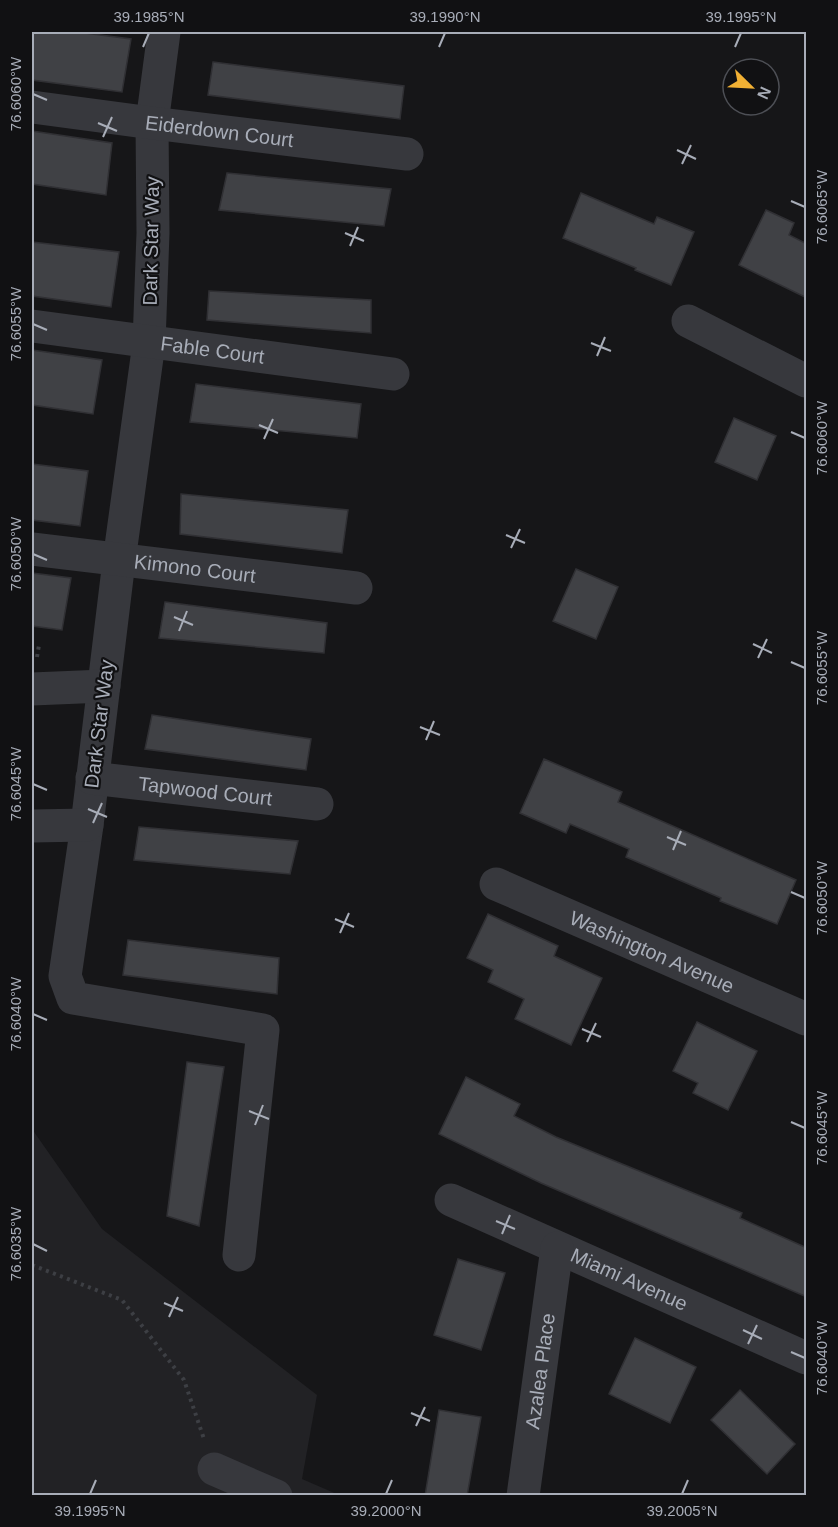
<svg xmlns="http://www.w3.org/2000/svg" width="838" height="1527" font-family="Helvetica,sans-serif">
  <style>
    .built { fill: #222225 }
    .building { fill: #404145; stroke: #303034; stroke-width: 1.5 }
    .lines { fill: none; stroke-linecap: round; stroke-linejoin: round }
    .path { stroke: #3d3f44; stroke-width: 4; stroke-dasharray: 3 4.5; stroke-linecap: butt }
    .minor { stroke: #37383d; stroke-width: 33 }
    .ticks { fill: none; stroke: #a8adb8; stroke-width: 2 }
    .labels { text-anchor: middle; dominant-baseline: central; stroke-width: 4.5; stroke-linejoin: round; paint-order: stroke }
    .street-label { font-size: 20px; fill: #a8adb8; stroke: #111113 }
    .neatline { fill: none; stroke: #a8adb8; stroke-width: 2 }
    .ticks-label { font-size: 15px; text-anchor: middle; fill: #a8adb8 }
  </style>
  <rect width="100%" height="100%" fill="#161618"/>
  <polygon class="built" points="32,1129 102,1229 317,1395 302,1479 339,1495 32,1495"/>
  <g class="building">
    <polygon points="32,32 77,32 131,39 122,92 32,80"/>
    <polygon points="213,62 404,86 400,119 208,95"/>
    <polygon points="32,131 112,143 106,195 32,184"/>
    <polygon points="227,173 391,189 384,226 219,210"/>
    <polygon points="581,193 654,224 657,217 694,232 671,285 635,270 636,268 563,238"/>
    <polygon points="766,210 794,223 789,235 807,244 807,298 739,265"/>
    <polygon points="32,242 119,252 111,307 32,296"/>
    <polygon points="209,291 371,300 371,333 207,320"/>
    <polygon points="32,350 102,360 93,414 32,405"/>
    <polygon points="196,384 361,404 357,438 190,422"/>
    <polygon points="734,418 776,436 757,480 715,462"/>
    <polygon points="32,464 88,471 80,526 32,520"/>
    <polygon points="181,494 348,510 342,553 180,534"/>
    <polygon points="576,569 618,587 596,639 553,621"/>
    <polygon points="32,573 71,578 62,630 32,626"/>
    <polygon points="165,602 327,623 324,653 159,638"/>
    <polygon points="152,715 311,739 306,770 145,749"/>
    <polygon points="544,759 622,792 618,802 796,880 777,924 720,901 721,898 626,857 629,849 570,824 566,833 520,813"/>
    <polygon points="139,827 298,841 290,874 134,860"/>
    <polygon points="488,914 558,946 554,956 602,978 571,1045 515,1019 524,999 488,982 493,970 467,958"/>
    <polygon points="128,940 279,958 277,994 123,975"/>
    <polygon points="697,1022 757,1051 728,1110 693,1093 698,1083 673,1071"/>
    <polygon points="187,1062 224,1067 199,1226 167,1216"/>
    <polygon points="466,1077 520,1104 514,1116 556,1137 742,1213 740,1218 807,1248 807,1297 541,1183 439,1134"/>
    <polygon points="458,1259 505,1273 481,1350 434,1335"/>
    <polygon points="635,1338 696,1367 670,1423 609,1394"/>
    <polygon points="740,1390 795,1444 767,1474 711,1420"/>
    <polygon points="439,1410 481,1417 467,1496 425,1496"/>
  </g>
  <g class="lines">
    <g class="path">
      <polyline points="37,657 39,645"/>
      <polyline points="32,1265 122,1300 184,1380 204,1439"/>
    </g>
    <g class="minor">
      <polyline points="164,32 152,123 153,233 149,343 119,561 87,825 65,976 73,998 263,1030 239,1255"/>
      <path id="s1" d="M32,107L152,123L407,154"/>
      <polyline points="688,321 806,381"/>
      <path id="s2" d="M32,326L393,374"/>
      <path id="s3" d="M32,549L356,588"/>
      <polyline points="32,689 104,686"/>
      <path id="s4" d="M92,778L317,804"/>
      <polyline points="32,826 87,825"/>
      <path id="s5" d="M496,884L806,1019"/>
      <path id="s6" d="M451,1200L806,1358"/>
      <polyline points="214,1469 276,1496"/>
      <path id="s7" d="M523,1496L557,1248"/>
    </g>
  </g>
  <path class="ticks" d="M143,47L149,33M439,47L445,33M735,47L741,33M33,94L47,100M98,123L117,131M103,137L112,117M677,150L696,159M682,164L691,145M791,201L805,207M345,233L364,241M350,246L358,227M33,324L47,330M591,343L611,351M597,356L605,337M259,425L278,433M791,432L805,438M264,439L273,419M506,535L525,543M511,548L520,529M33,554L47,560M174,617L193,625M179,631L187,611M753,644L772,653M758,658L767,639M791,662L805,668M420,727L440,735M426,740L434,721M33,784L47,790M88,809L107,817M93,823L102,803M667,837L686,845M673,850L681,831M791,892L805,898M335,919L354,927M340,933L349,913M33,1014L47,1020M582,1029L601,1037M587,1042L596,1023M249,1111L269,1119M791,1122L805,1128M255,1125L263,1105M496,1221L515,1229M502,1234L510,1215M33,1244L47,1251M164,1303L183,1311M169,1317L178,1297M743,1330L762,1339M748,1344L757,1325M791,1352L805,1358M411,1413L430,1421M416,1426L425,1407M90,1494L96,1480M386,1494L392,1480M682,1494L688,1480"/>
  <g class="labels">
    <g class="street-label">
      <text stroke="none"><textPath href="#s1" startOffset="189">Eiderdown Court</textPath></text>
      <text transform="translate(151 241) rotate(-89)">Dark Star Way</text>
      <text stroke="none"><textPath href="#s2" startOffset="182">Fable Court</textPath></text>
      <text stroke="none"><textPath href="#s3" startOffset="164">Kimono Court</textPath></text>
      <text transform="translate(99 724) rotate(-83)">Dark Star Way</text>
      <text stroke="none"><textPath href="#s4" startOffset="114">Tapwood Court</textPath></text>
      <text stroke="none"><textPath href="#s5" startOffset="170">Washington Avenue</textPath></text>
      <text stroke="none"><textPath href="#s6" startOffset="195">Miami Avenue</textPath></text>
      <text stroke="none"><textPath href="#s7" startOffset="126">Azalea Place</textPath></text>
    </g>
  </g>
  <rect width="838" height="1527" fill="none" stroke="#111113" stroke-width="66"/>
  <g transform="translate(751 87) rotate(114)"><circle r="28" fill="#111113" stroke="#4d4f55" stroke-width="1.5"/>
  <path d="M0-4.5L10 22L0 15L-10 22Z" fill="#f2b134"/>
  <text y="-9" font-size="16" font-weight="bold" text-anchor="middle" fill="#a8adb8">N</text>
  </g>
  <rect x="33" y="33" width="772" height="1461" class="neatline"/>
  <g class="ticks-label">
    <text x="149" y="22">39.1985°N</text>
    <text x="445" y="22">39.1990°N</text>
    <text x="741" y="22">39.1995°N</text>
    <text transform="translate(16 94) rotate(-90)" y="5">76.6060°W</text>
    <text transform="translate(822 207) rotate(-90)" y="5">76.6065°W</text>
    <text transform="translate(16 324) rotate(-90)" y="5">76.6055°W</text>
    <text transform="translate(822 438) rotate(-90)" y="5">76.6060°W</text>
    <text transform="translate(16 554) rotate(-90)" y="5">76.6050°W</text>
    <text transform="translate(822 668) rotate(-90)" y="5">76.6055°W</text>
    <text transform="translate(16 784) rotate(-90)" y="5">76.6045°W</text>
    <text transform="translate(822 898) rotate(-90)" y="5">76.6050°W</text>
    <text transform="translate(16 1014) rotate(-90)" y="5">76.6040°W</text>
    <text transform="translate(822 1128) rotate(-90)" y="5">76.6045°W</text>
    <text transform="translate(16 1244) rotate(-90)" y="5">76.6035°W</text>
    <text transform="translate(822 1358) rotate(-90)" y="5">76.6040°W</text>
    <text x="90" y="1516">39.1995°N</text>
    <text x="386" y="1516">39.2000°N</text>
    <text x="682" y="1516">39.2005°N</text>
  </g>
</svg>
